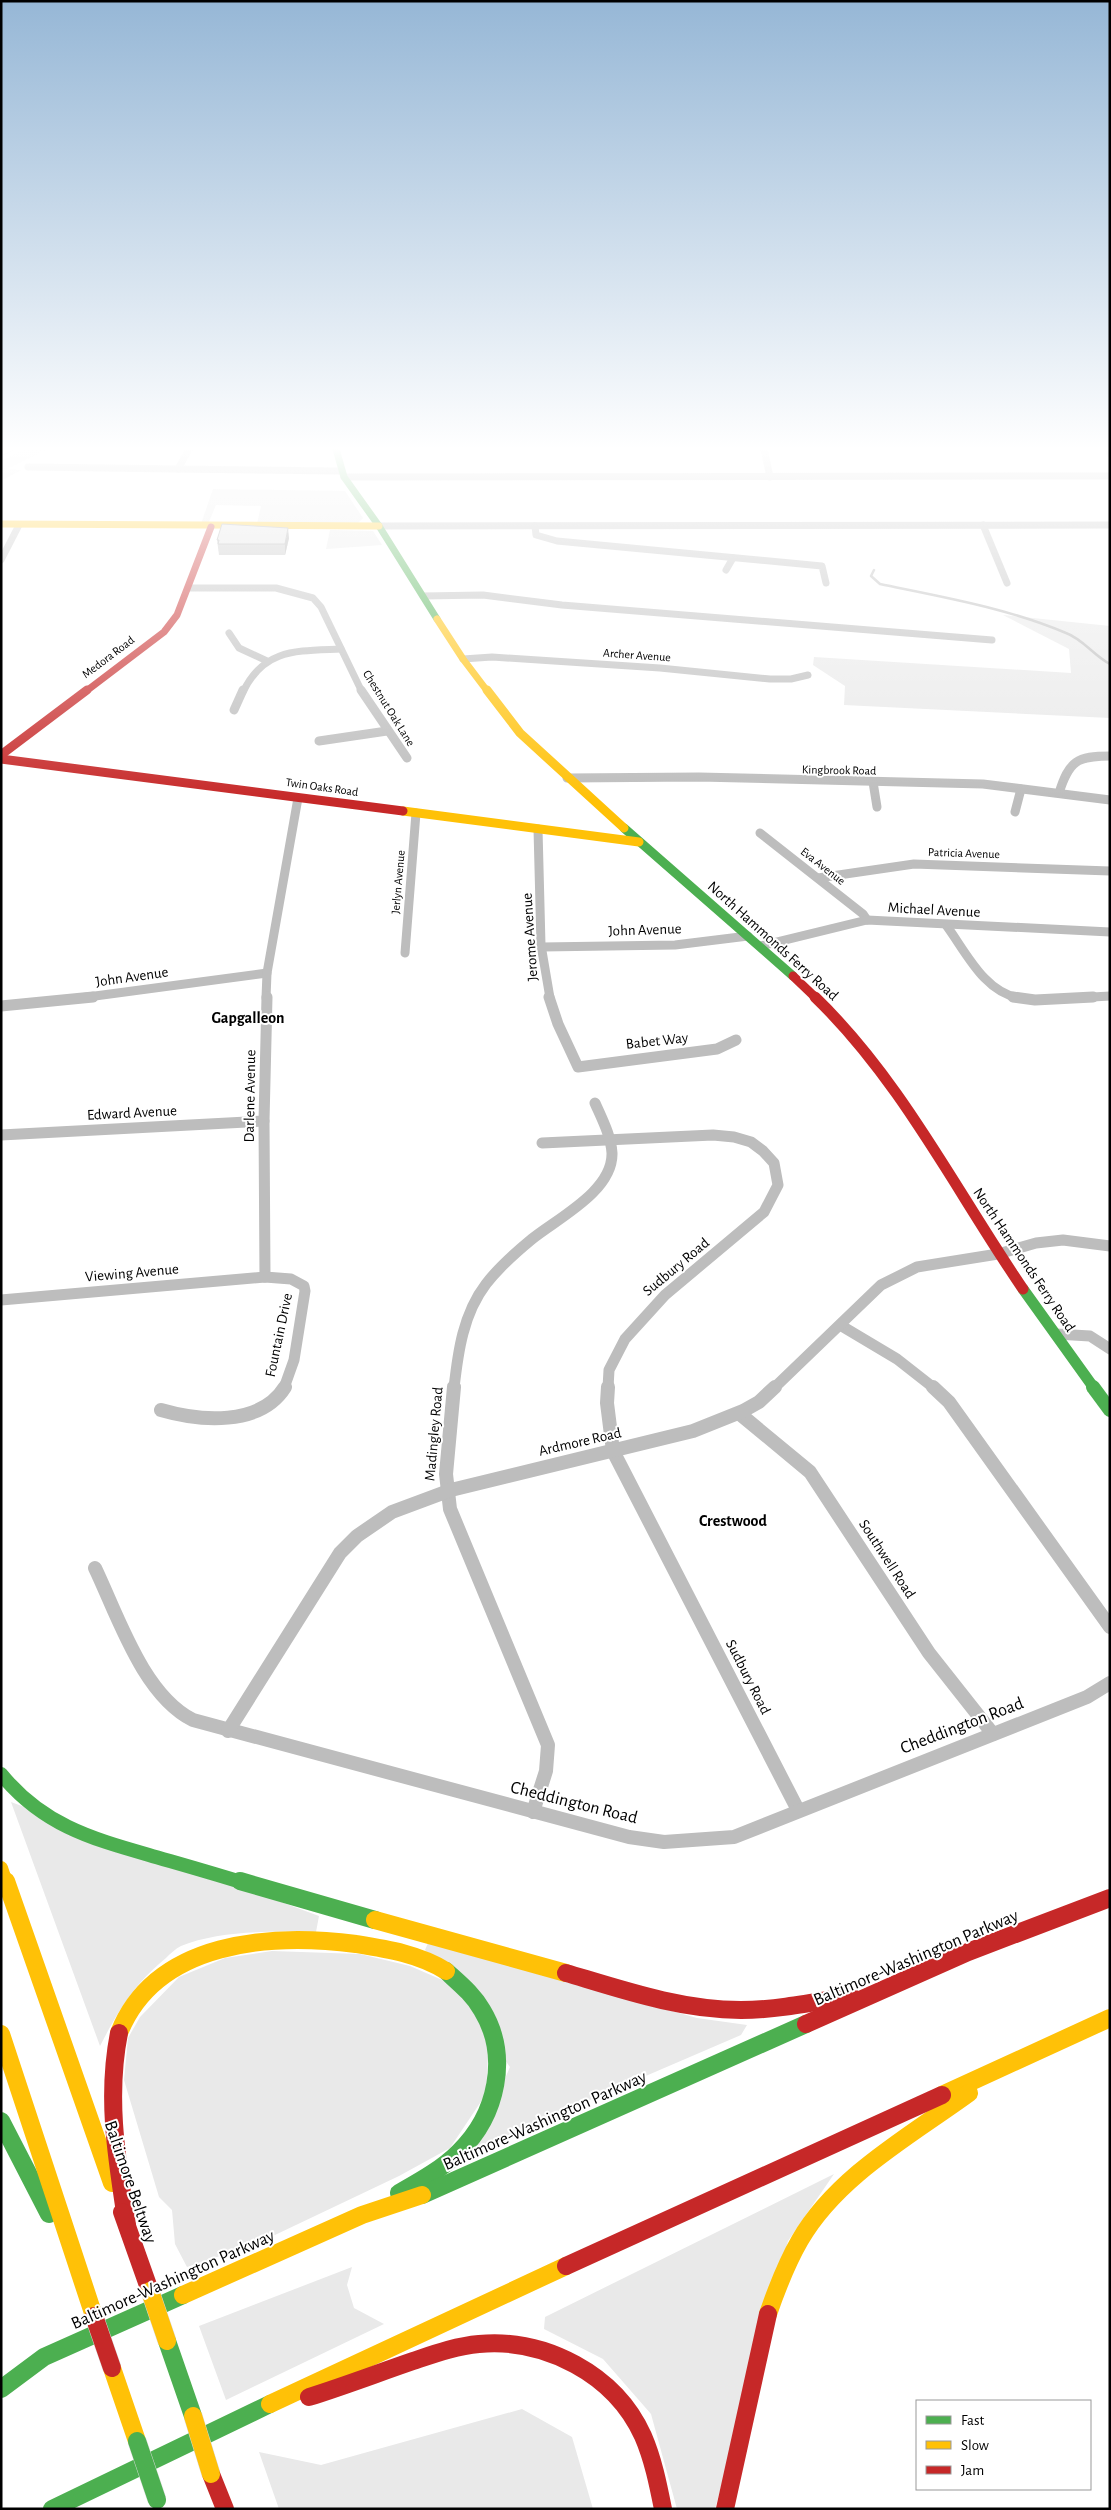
<svg xmlns="http://www.w3.org/2000/svg" width="1111" height="2510" font-family="'Alegreya Sans',sans-serif">
  <style>
    .green { fill: #e9e9e9 }
    .lines { fill: none; stroke-linecap: round; stroke-linejoin: round }
    .stream { stroke: #bbb; stroke-width: 2.5 }
    .street-far3 { stroke: #bdbdbd; stroke-width: 7 }
    .street-far2 { stroke: #bdbdbd; stroke-width: 9 }
    .street-far1 { stroke: #bdbdbd; stroke-width: 11 }
    .street { stroke: #bdbdbd; stroke-width: 14 }
    .fast-far4 { stroke: #4caf50; stroke-width: 7 }
    .fast-far3 { stroke: #4caf50; stroke-width: 9 }
    .fast-far2 { stroke: #4caf50; stroke-width: 11 }
    .fast-far1 { stroke: #4caf50; stroke-width: 14 }
    .fast { stroke: #4caf50; stroke-width: 18 }
    .slow-far3 { stroke: #ffc107; stroke-width: 7 }
    .slow-far2 { stroke: #ffc107; stroke-width: 9 }
    .slow-far1 { stroke: #ffc107; stroke-width: 14 }
    .slow { stroke: #ffc107; stroke-width: 18 }
    .jam-far3 { stroke: #c62828; stroke-width: 7 }
    .jam-far2 { stroke: #c62828; stroke-width: 9 }
    .jam-far1 { stroke: #c62828; stroke-width: 11 }
    .jam { stroke: #c62828; stroke-width: 18 }
    .tram { stroke: #bdbdbd; stroke-width: 1 }
    .fast-bridge-casing { stroke: #dbdbdb; stroke-width: 19; stroke-linecap: butt }
    .slow-bridge-casing { stroke: #dbdbdb; stroke-width: 19; stroke-linecap: butt }
    .jam-bridge-casing { stroke: #dbdbdb; stroke-width: 19; stroke-linecap: butt }
    .fast-bridge { stroke: #4caf50; stroke-width: 18 }
    .slow-bridge { stroke: #ffc107; stroke-width: 18 }
    .jam-bridge { stroke: #c62828; stroke-width: 18 }
    .wall { fill: #bdbdbd }
    .shaded-wall { fill: #9a9a9a }
    .building { fill: #dcdcdc; stroke: #9a9a9a }
    .labels { text-anchor: middle; dominant-baseline: central; stroke-width: 4; stroke-linejoin: round; paint-order: stroke }
    .far-street-label { font-size: 12px; fill: #000; stroke: #fff }
    .street-label { font-size: 15px; fill: #000; stroke: #fff }
    .neighbourhood-label { font-size: 16px; font-weight: bold; fill: #000; stroke: #fff }
    .near-street-label { font-size: 18px; fill: #000; stroke: #fff }
  </style>
  <rect width="100%" height="100%" fill="#fff"/>
  <g class="green">
    <polygon points="25,449 47,449 7,469 21,470 1,481 1,461"/>
    <polygon points="213,489 345,491 363,518 357,524 257,524 261,506 216,505 208,524 201,524"/>
    <polygon points="330,530 373,531 382,545 326,549"/>
    <polygon points="1003,615 1110,626 1110,718 844,705 845,686 813,665 814,657 1071,673 1069,649"/>
    <path d="M11,1802L319,1916L316,1932C276,1931 219,1930 181,1946C175,1949 170,1954 166,1958C135,1983 118,2011 100,2046Z"/>
    <polygon points="428,1943 697,2018 747,2025 741,2035 474,2150 510,2067 425,1950"/>
    <polygon points="272,1951 360,1954 410,1966 456,1986 489,2037 486,2094 450,2148 399,2176 256,2244 187,2267 175,2244 172,2210 159,2197 124,2080 128,2038 140,2017 179,1977 225,1958"/>
    <polygon points="834,2174 788,2241 715,2509 677,2509 651,2414 603,2359 544,2329 545,2317"/>
    <polygon points="352,2267 347,2285 354,2308 384,2324 226,2400 199,2326"/>
    <polygon points="522,2409 572,2437 593,2509 279,2509 259,2452 321,2465"/>
  </g>
  <g class="lines">
    <path class="stream" d="M874,570L871,576L880,584C943,597 1007,608 1066,633C1083,639 1094,656 1110,664"/>
    <g class="street-far3">
      <polyline points="764,449 770,477"/>
      <polyline points="1108,449 1110,454"/>
      <polyline points="28,467 341,471"/>
      <polyline points="178,469 189,449"/>
      <polyline points="344,477 1110,476"/>
      <polyline points="983,525 1007,583"/>
      <polyline points="379,526 1110,525"/>
      <polyline points="535,526 536,535 557,541 822,566 826,583"/>
      <polyline points="1,560 19,525"/>
      <polyline points="726,570 733,558"/>
      <polyline points="188,588 276,588 313,598 321,607 362,692"/>
      <polyline points="423,596 483,595 562,605 992,640"/>
      <polyline points="229,633 239,648 267,661"/>
      <polyline points="463,659 492,657 660,668 770,679 791,679 808,675"/>
      <path d="M243,692C264,648 297,651 341,649"/>
    </g>
    <g class="street-far2">
      <polyline points="361,690 407,758"/>
      <polyline points="234,710 243,690"/>
      <polyline points="319,741 387,731"/>
      <polyline points="567,778 699,777 983,784 1110,800"/>
      <polyline points="873,782 877,807"/>
      <path d="M1059,793C1069,761 1077,756 1110,756"/>
      <polyline points="1015,812 1021,789"/>
      <polyline points="538,829 541,945 550,998"/>
      <polyline points="760,833 863,914 867,920"/>
      <polyline points="818,878 914,864 1110,871"/>
      <path d="M946,925C966,952 984,992 1019,998"/>
      <polyline points="760,946 867,920 1110,932"/>
      <polyline points="542,947 675,945 748,936"/>
      <polyline points="405,953 416,813"/>
      <polyline points="80,998 267,973"/>
      <polyline points="266,998 267,973 298,798"/>
      <polyline points="1075,998 1110,996"/>
    </g>
    <g class="street-far1">
      <polyline points="549,997 558,1024 578,1067 717,1049 736,1040"/>
      <polyline points="1013,997 1035,1000 1093,997"/>
      <polyline points="1,1006 93,997"/>
      <polyline points="1,1135 264,1121"/>
      <polyline points="542,1143 713,1135 734,1137 751,1142 763,1151 774,1163 778,1185 764,1212 665,1295 625,1339 609,1370 608,1388"/>
      <polyline points="265,1277 264,1121 267,997"/>
      <polyline points="1,1300 265,1277 291,1279 304,1286 305,1291 294,1360 284,1388"/>
      <polyline points="840,1325 897,1359 934,1388"/>
      <polyline points="1056,1334 1090,1336 1110,1349"/>
      <path d="M454,1388C458,1352 463,1314 486,1284C499,1267 515,1253 532,1239C558,1218 613,1191 612,1153C611,1136 602,1119 595,1103"/>
      <polyline points="774,1388 881,1285 917,1267 998,1254 1036,1243 1063,1240 1110,1246"/>
    </g>
    <g class="street">
      <polyline points="454,1387 446,1474 450,1509 548,1745 546,1771 533,1812"/>
      <polyline points="608,1387 607,1403 613,1451 798,1810"/>
      <polyline points="933,1387 949,1402 1110,1627"/>
      <path d="M161,1410C199,1421 260,1427 285,1387"/>
      <polyline points="740,1414 810,1472 929,1653 993,1734"/>
      <path d="M95,1568C118,1616 143,1695 193,1720L629,1837L664,1842L734,1837L1087,1697L1110,1683"/>
      <polyline points="228,1731 340,1553 357,1536 392,1512 451,1490 693,1431 743,1411 759,1402 775,1387"/>
    </g>
    <polyline class="fast-far4" points="336,449 344,477 379,526 437,619"/>
    <polyline class="fast-far3" points="624,828 793,976"/>
    <polyline class="fast-far2" points="1023,1289 1094,1388"/>
    <g class="fast-far1">
      <polyline points="1093,1387 1110,1410"/>
      <path d="M1,1774C42,1824 89,1838 149,1855C180,1864 212,1873 244,1883"/>
    </g>
    <g class="fast">
      <polyline points="240,1881 375,1920"/>
      <polyline points="1,2121 49,2214"/>
      <path d="M399,2193C420,2181 442,2169 459,2152C497,2115 510,2056 482,2010C473,1994 459,1983 446,1971"/>
      <polyline points="422,2195 806,2024"/>
      <polyline points="167,2341 193,2416"/>
      <polyline points="1,2389 44,2357 183,2295"/>
      <polyline points="52,2509 270,2404"/>
    </g>
    <g class="slow-far3">
      <polyline points="1,524 379,526"/>
      <polyline points="437,619 463,659 488,692"/>
    </g>
    <g class="slow-far2">
      <polyline points="487,690 520,733 624,828"/>
      <polyline points="403,811 639,842"/>
    </g>
    <polyline class="slow-far1" points="1,1868 6,1883"/>
    <g class="slow">
      <polyline points="6,1881 112,2183"/>
      <polyline points="375,1920 566,1973"/>
      <path d="M119,2033C156,1940 272,1933 356,1944C387,1949 419,1954 446,1971"/>
      <polyline points="1,2034 94,2316"/>
      <polyline points="942,2095 1110,2018"/>
      <polyline points="183,2295 362,2215 422,2195"/>
      <path d="M768,2314C777,2288 786,2264 800,2240C837,2176 910,2136 969,2093"/>
      <polyline points="112,2368 137,2441"/>
      <polyline points="270,2404 566,2266"/>
    </g>
    <polyline class="jam-far3" points="85,692 164,632 177,615 211,527"/>
    <g class="jam-far2">
      <polyline points="1,755 87,690"/>
      <polyline points="1,759 403,811"/>
      <polyline points="793,976 816,998"/>
    </g>
    <path class="jam-far1" d="M815,997C901,1080 956,1191 1023,1289"/>
    <g class="jam">
      <path d="M566,1973C623,1990 681,2010 741,2010C778,2010 815,2002 851,1996"/>
      <polyline points="806,2024 968,1952 1110,1898"/>
      <path d="M119,2033C106,2098 117,2160 127,2225"/>
      <polyline points="122,2212 150,2291"/>
      <polyline points="566,2266 942,2095"/>
      <path d="M309,2397C344,2386 378,2373 413,2361C434,2354 456,2346 479,2344C545,2338 615,2374 643,2436C653,2459 658,2484 663,2509"/>
      <polyline points="211,2474 225,2509"/>
      <polyline points="725,2509 768,2314"/>
    </g>
    <polyline class="tram" points="1,456 16,449"/>
    <defs>
      <polyline id="fast-bridge" points="137,2441 157,2500"/>
      <g id="slow-bridge">
        <polyline points="150,2291 167,2341"/>
        <polyline points="193,2416 211,2474"/>
      </g>
      <polyline id="jam-bridge" points="94,2316 112,2368"/>
    </defs>
    <use href="#fast-bridge" class="fast-bridge-casing"/>
    <use href="#slow-bridge" class="slow-bridge-casing"/>
    <use href="#jam-bridge" class="jam-bridge-casing"/>
    <use href="#fast-bridge" class="fast-bridge"/>
    <use href="#slow-bridge" class="slow-bridge"/>
    <use href="#jam-bridge" class="jam-bridge"/>
  </g>
  <polygon class="wall" points="289,538 285,555 219,555 217,540"/>
  <polygon class="shaded-wall" points="288,528 289,538 285,555 285,544"/>
  <polygon class="building" points="222,524 288,528 285,544 218,544 219,540 217,540"/>
  <linearGradient id="sky" x2="0" y2="1"><stop stop-color="#96b7d6"/><stop offset="0.56" stop-color="#fff"/><stop offset="1" stop-color="#fff" stop-opacity="0"/></linearGradient>
  <rect width="1111" height="801" fill="url(#sky)"/>
  <g class="labels">
    <g class="far-street-label">
      <text transform="translate(637 655) rotate(4)">Archer Avenue</text>
      <text transform="translate(108 657) rotate(-37)">Medora Road</text>
      <text transform="translate(389 708) rotate(58)">Chestnut Oak Lane</text>
      <text transform="translate(839 770) rotate(1)">Kingbrook Road</text>
      <text transform="translate(322 787) rotate(8)">Twin Oaks Road</text>
      <text transform="translate(964 853) rotate(2)">Patricia Avenue</text>
      <text transform="translate(823 866) rotate(38)">Eva Avenue</text>
      <text transform="translate(398 882) rotate(-85)">Jerlyn Avenue</text>
    </g>
    <g class="street-label">
      <text transform="translate(934 910) rotate(3)">Michael Avenue</text>
      <text transform="translate(645 930) rotate(-2)">John Avenue</text>
      <text transform="translate(530 937) rotate(-94)">Jerome Avenue</text>
      <text transform="translate(773 941) rotate(42)">North Hammonds Ferry Road</text>
      <text transform="translate(132 977) rotate(-8)">John Avenue</text>
      <text transform="translate(657 1041) rotate(-6)">Babet Way</text>
      <text transform="translate(250 1096) rotate(-89)">Darlene Avenue</text>
      <text transform="translate(132 1113) rotate(-3)">Edward Avenue</text>
      <text transform="translate(1024 1260) rotate(56)">North Hammonds Ferry Road</text>
      <text transform="translate(676 1267) rotate(-40)">Sudbury Road</text>
      <text transform="translate(132 1273) rotate(-5)">Viewing Avenue</text>
      <text transform="translate(279 1335) rotate(-78)">Fountain Drive</text>
      <text transform="translate(434 1434) rotate(-85)">Madingley Road</text>
      <text transform="translate(580 1442) rotate(-13)">Ardmore Road</text>
      <text transform="translate(887 1559) rotate(57)">Southwell Road</text>
      <text transform="translate(748 1677) rotate(63)">Sudbury Road</text>
    </g>
    <g class="neighbourhood-label">
      <text x="248" y="1018">Gapgalleon</text>
      <text x="733" y="1521">Crestwood</text>
    </g>
    <g class="near-street-label">
      <text transform="translate(962 1726) rotate(-21)">Cheddington Road</text>
      <text transform="translate(574 1803) rotate(14)">Cheddington Road</text>
      <text transform="translate(916 1958) rotate(-23)">Baltimore-Washington Parkway</text>
      <text transform="translate(545 2121) rotate(-24)">Baltimore-Washington Parkway</text>
      <text transform="translate(130 2182) rotate(71)">Baltimore Beltway</text>
      <text transform="translate(173 2280) rotate(-24)">Baltimore-Washington Parkway</text>
    </g>
  </g>
  <rect width="1111" height="2510" fill="none" stroke="#000000" stroke-width="5"/>
  <rect x="916" y="2400" width="175" height="90" fill="#ffffff" stroke="#999999"/>
  <rect x="926" y="2416" width="25" height="8" fill="#4caf50" stroke="#999999"/>
  <text x="961" y="2425" font-size="15" fill="#000000">Fast</text>
  <rect x="926" y="2441" width="25" height="8" fill="#ffc107" stroke="#999999"/>
  <text x="961" y="2450" font-size="15" fill="#000000">Slow</text>
  <rect x="926" y="2466" width="25" height="8" fill="#c62828" stroke="#999999"/>
  <text x="961" y="2475" font-size="15" fill="#000000">Jam</text>
</svg>
